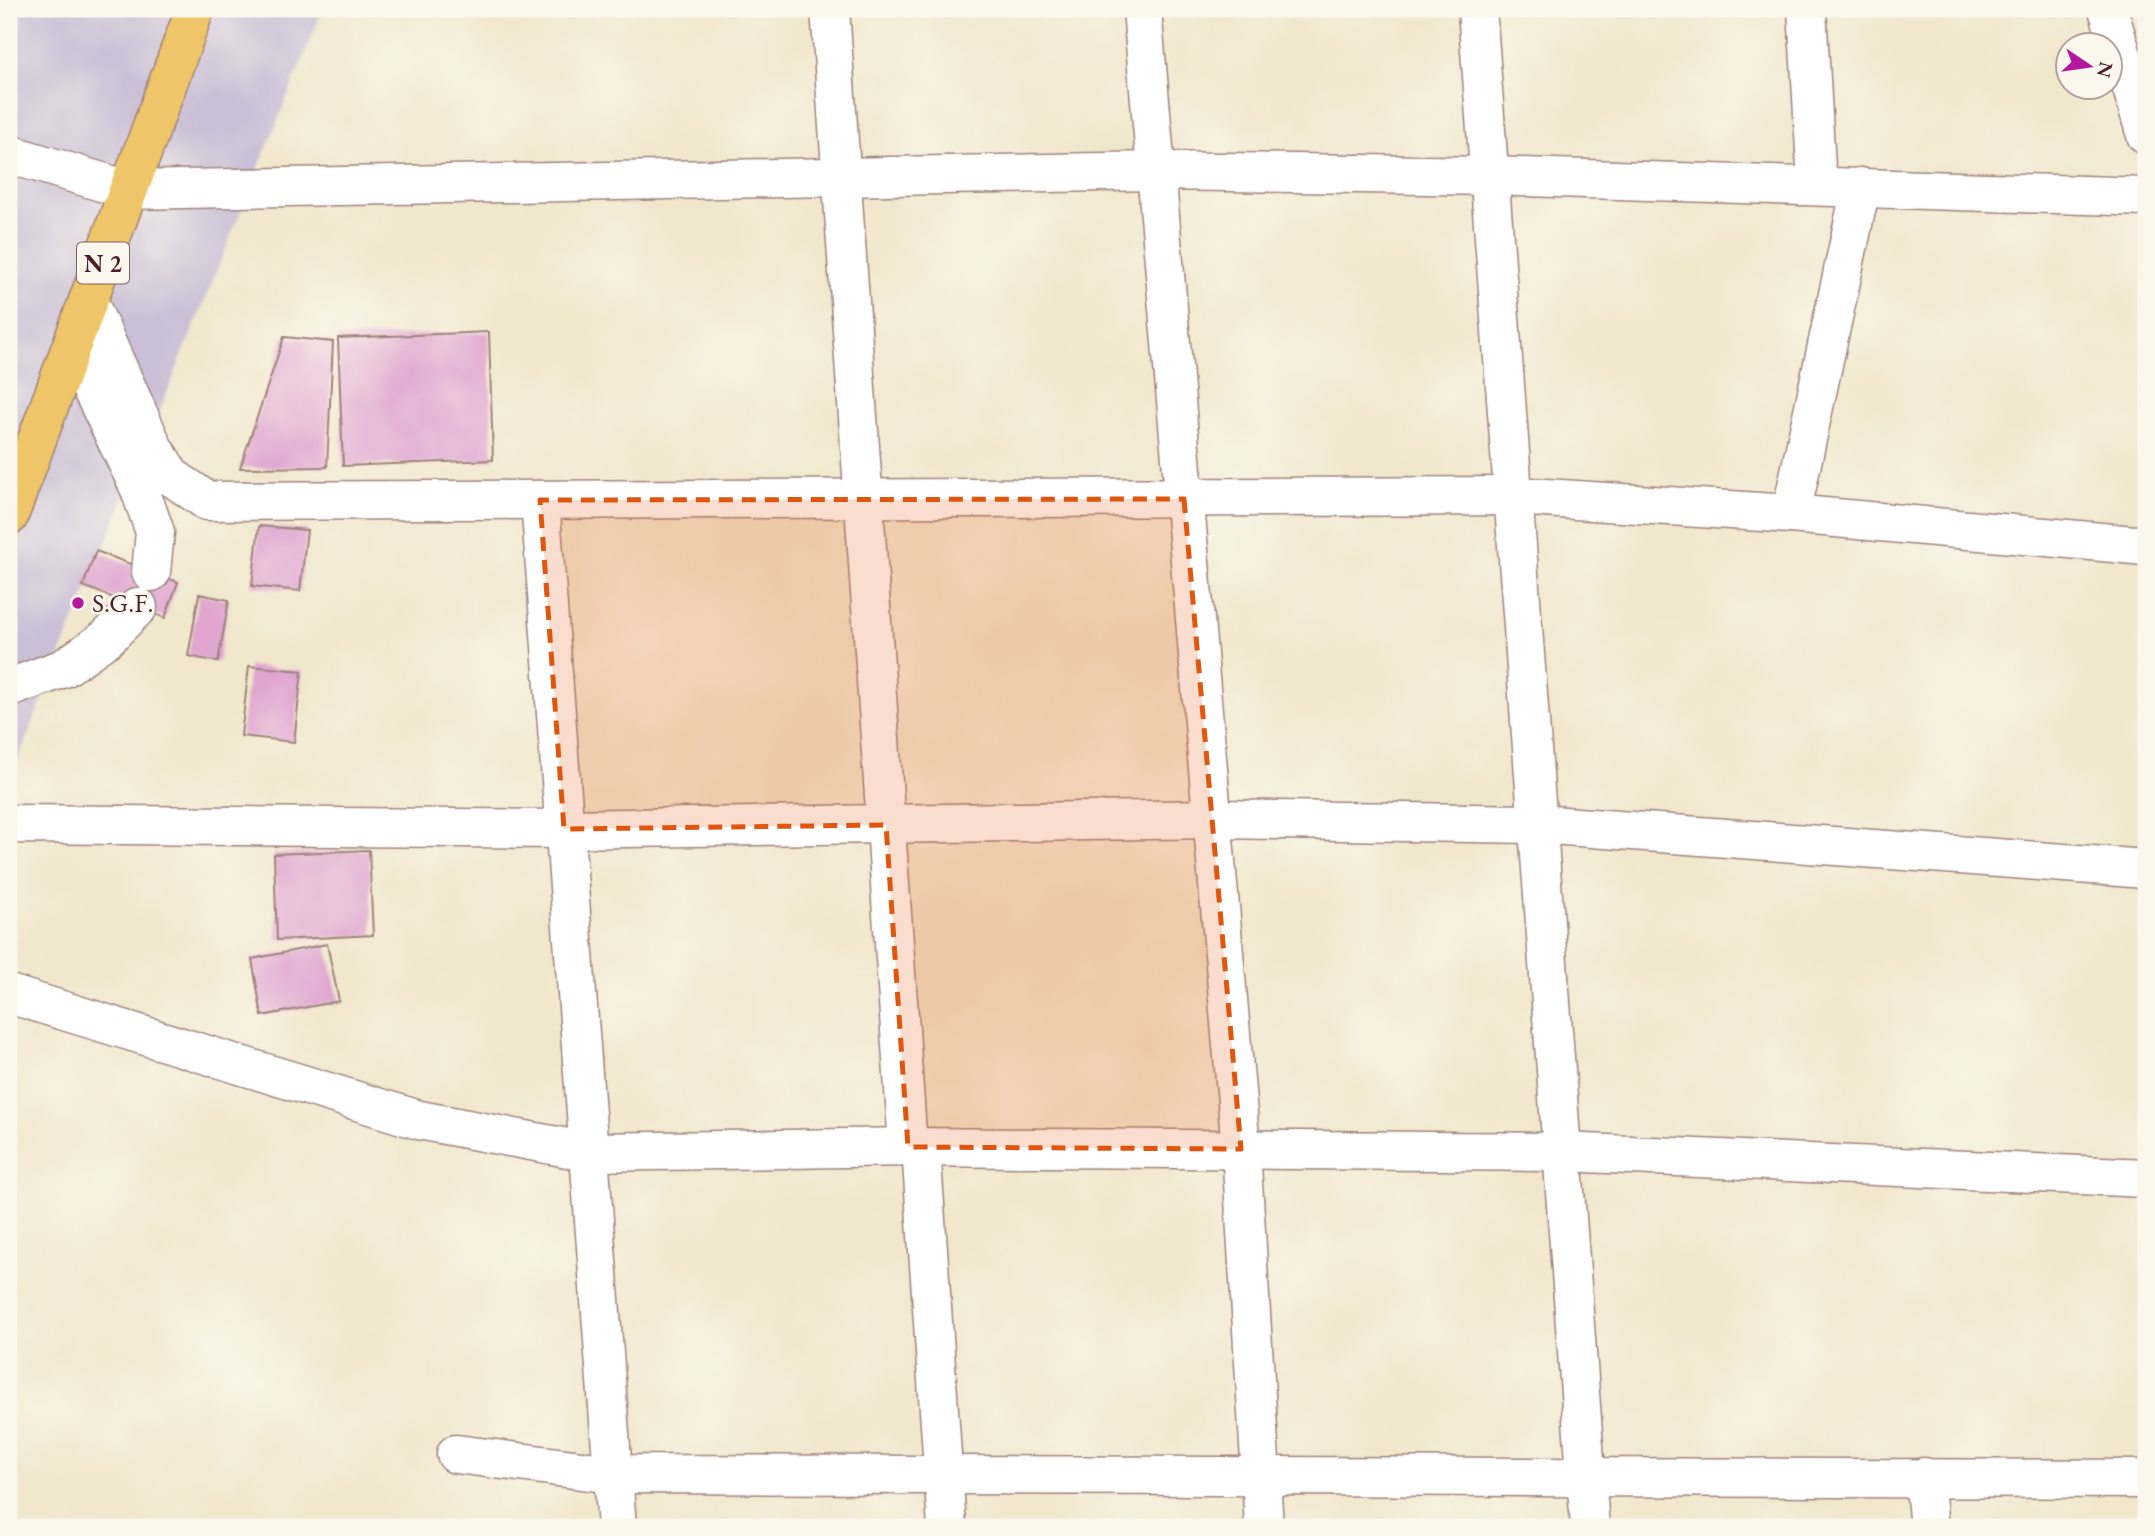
<svg xmlns="http://www.w3.org/2000/svg" width="2155" height="1536" font-family="'EB Garamond',serif">
  <style>
    .industrial { fill: #cabfd6 }
    .building { fill: #e0a6d0 }
    .lines { fill: none; stroke-linecap: round; stroke-linejoin: round }
    .minor-casing { stroke: #9e837c; stroke-width: 41 }
    .highway-casing { stroke: #9e837c; stroke-width: 41 }
    .minor { stroke: #fff; stroke-width: 38 }
    .highway { stroke: #eec569; stroke-width: 38 }
    .marked { fill: #e0560e; fill-opacity: 0.2; stroke: #e0560e; stroke-width: 5; stroke-dasharray: 14 9; stroke-linejoin: round }
    .poi-dot { fill: #b5179e; stroke: #fbf7ec; stroke-width: 2.5 }
    .labels { text-anchor: middle; dominant-baseline: central; stroke-width: 5; stroke-linejoin: round; paint-order: stroke }
    .shield { fill: #fbf7ec; stroke: #7f6065; stroke-width: 2 }
    .shield-label { font-size: 24px; font-weight: bold; fill: #4a1f2b }
    .poi-label { font-size: 26px; fill: #4a1f2b; stroke: #fbf7ec; text-anchor: start }
  </style>
  <rect width="100%" height="100%" fill="#fbf7ec"/>
  <filter id="ink" filterUnits="userSpaceOnUse"><feTurbulence type="fractalNoise" baseFrequency=".0143" numOctaves="2"/><feDisplacementMap in="SourceGraphic" scale="14" xChannelSelector="R" yChannelSelector="G"/><feConvolveMatrix kernelMatrix="1 2 1 2 8 2 1 2 1" color-interpolation-filters="sRGB"/></filter>
  <filter id="wash" filterUnits="userSpaceOnUse"><feTurbulence type="fractalNoise" baseFrequency=".00686" numOctaves="4" result="noise"/><feDisplacementMap in="SourceGraphic" scale="28" xChannelSelector="R" yChannelSelector="G"/><feGaussianBlur stdDeviation="1.57" result="paint"/><feColorMatrix in="noise" values="0 0 0 0 0 0 0 0 0 0 0 0 0 0 0 0 0 1.4 0 .05"/><feComposite in="paint" operator="in"/></filter>
  <g filter="url(#wash)">
    <rect width="100%" height="100%" fill="#f1e7cd"/>
    <polygon class="industrial" points="9,9 323,9 9,781"/>
    <g id="blocks">
      <g class="building">
        <polygon points="489,332 493,460 343,466 338,338"/>
        <polygon points="284,337 333,342 327,467 240,468"/>
        <polygon points="259,526 307,530 300,591 252,586"/>
        <polygon points="96,551 178,582 165,618 83,586"/>
        <polygon points="199,594 229,600 218,662 188,656"/>
        <polygon points="249,666 302,671 294,742 241,736"/>
        <polygon points="369,850 373,935 277,940 274,854"/>
        <polygon points="327,944 339,1001 262,1016 252,959"/>
      </g>
    </g>
  </g>
  <g filter="url(#ink)">
    <use href="#blocks" fill-opacity="0" stroke="#9e837c" stroke-width="2"/>
    <g class="lines">
      <defs>
        <g id="minor">
          <polyline points="830,9 908,1147"/>
          <polyline points="1142,9 1241,1149 1264,1527"/>
          <polyline points="1477,9 1590,1527"/>
          <polyline points="1807,9 1817,186"/>
          <polyline points="2108,9 2146,135"/>
          <polyline points="9,154 128,190 1156,171 1490,176 2146,197"/>
          <polyline points="89,303 154,449 172,477 207,501 1514,496 1791,514 2146,546"/>
          <polyline points="72,348 139,487 155,532 151,572"/>
          <polyline points="540,500 617,1527"/>
          <polyline points="1791,514 1861,187"/>
          <polyline points="9,688 64,668 107,638 138,607"/>
          <polyline points="9,824 564,829 1212,819 1537,824 2146,869"/>
          <polyline points="9,994 419,1120 589,1152 908,1147 1563,1152 2146,1178"/>
          <polyline points="921,1147 947,1527"/>
          <polyline points="456,1454 613,1474 2146,1479"/>
          <polyline points="1924,1477 1929,1527"/>
        </g>
        <path id="highway" d="M9,516C72,347 132,178 195,9"/>
      </defs>
      <use href="#minor" class="minor-casing"/>
      <use href="#highway" class="highway-casing"/>
      <use href="#minor" class="minor"/>
      <use href="#highway" class="highway"/>
    </g>
  </g>
  <path class="marked" d="M1184,499L1241,1149L908,1147L886,825L564,829L540,500Z"/>
  <circle class="poi-dot" cx="78" cy="603" r="7"/>
  <g class="labels">
    <rect class="shield" x="77" y="242.5" width="52" height="41" rx="5"/>
    <g class="shield-label">
      <text x="103" y="263">N 2</text>
    </g>
    <g class="poi-label">
      <text x="92" y="603">S.G.F.</text>
    </g>
  </g>
  <rect width="2155" height="1536" fill="none" stroke="#fbf7ec" stroke-width="35"/>
  <g transform="translate(2089 66) rotate(103)"><circle r="33" fill="#fbf7ec" stroke="#b4a19f" stroke-width="2"/>
  <path d="M0-5L12 26L0 18L-12 26Z" fill="#b5179e"/>
  <text y="-10" font-size="19" font-weight="bold" text-anchor="middle" fill="#4a1f2b">N</text>
  </g>
</svg>
